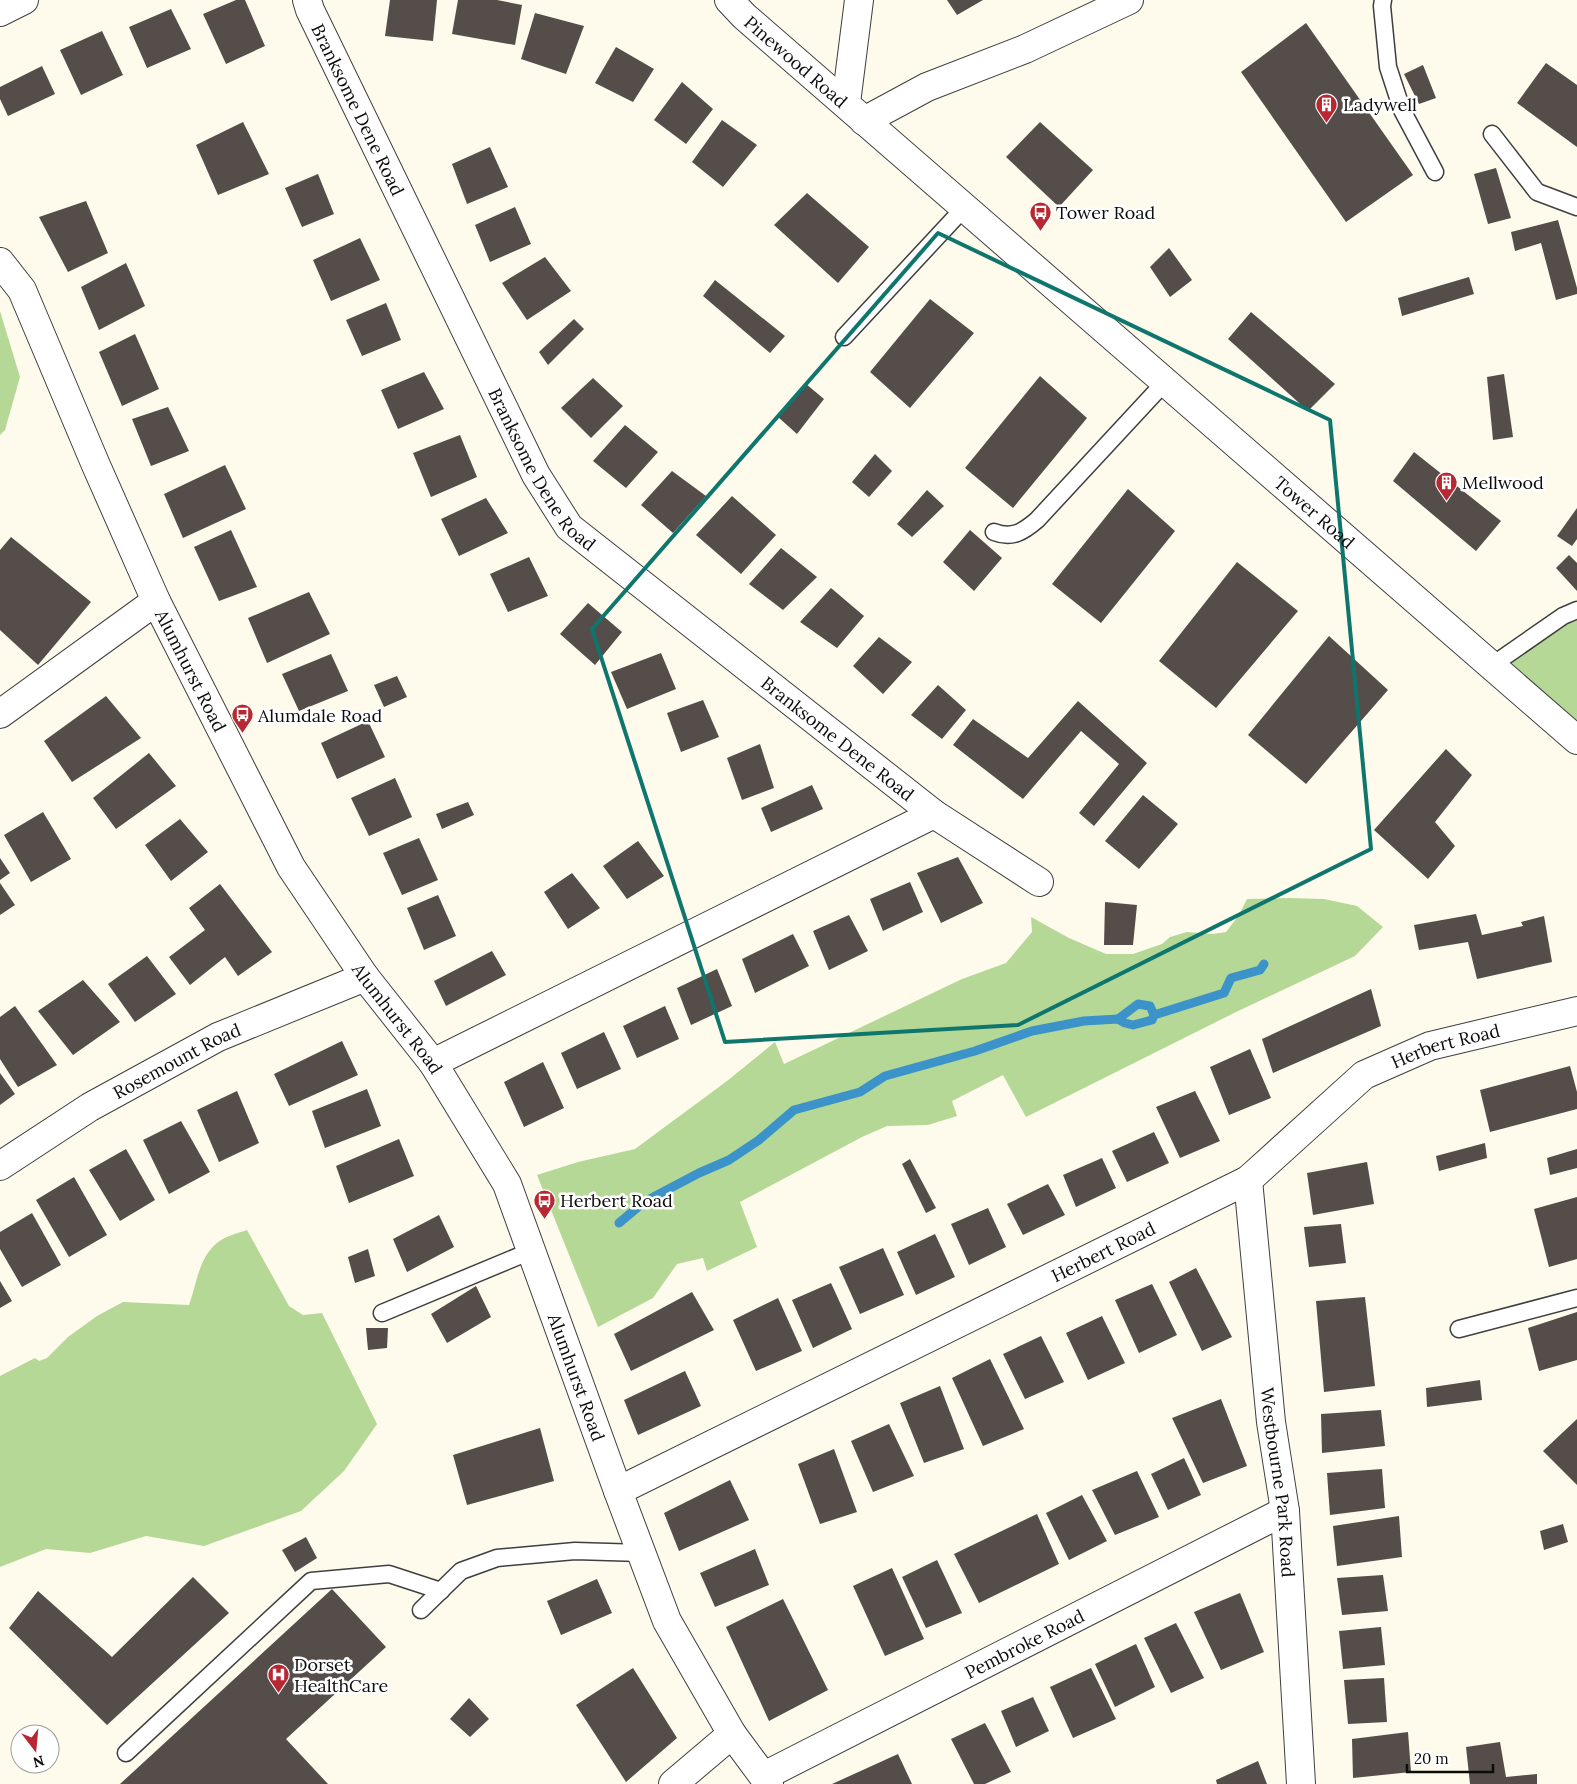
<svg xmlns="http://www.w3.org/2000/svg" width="1577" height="1784" font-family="Lora,serif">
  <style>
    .forest { fill: #b5d897 }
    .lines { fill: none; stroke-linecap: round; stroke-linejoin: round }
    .stream { stroke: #3b93c9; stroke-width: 9 }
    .building { fill: #554d49 }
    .service-casing { stroke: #3f3f3f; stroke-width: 19 }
    .minor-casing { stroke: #3f3f3f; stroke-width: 30 }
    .service { stroke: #fff; stroke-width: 16 }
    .minor { stroke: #fff; stroke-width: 28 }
    .marked { fill: none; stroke: #0f766e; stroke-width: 4; stroke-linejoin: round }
    .labels { text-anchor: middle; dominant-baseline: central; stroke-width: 5; stroke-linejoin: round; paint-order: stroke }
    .street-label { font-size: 18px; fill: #0c0c0c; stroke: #fff }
    .poi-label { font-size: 18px; fill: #0c0c0c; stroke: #fff; text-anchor: start }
  </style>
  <rect width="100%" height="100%" fill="#fefbec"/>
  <g class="forest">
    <polygon points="0,311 20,377 5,430 0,435"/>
    <polygon points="1577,610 1577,740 1492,666"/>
    <polygon points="1289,898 1324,899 1357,906 1383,927 1355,956 1236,1012 1026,1117 1003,1075 952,1101 957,1116 928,1125 887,1126 862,1137 740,1202 757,1247 707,1271 703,1258 677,1264 653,1298 598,1327 537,1175 578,1162 635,1149 727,1081 775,1042 784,1064 962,979 1006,963 1032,932 1031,917 1069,938 1106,954 1133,954 1162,944 1170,937 1187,932 1213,934 1226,932 1239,915 1247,899"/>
    <path d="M247,1230L289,1306L303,1315L322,1313L377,1424L344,1471L301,1511L204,1546L146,1536L90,1553L46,1549L0,1567V1376L35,1358L39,1361L47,1358L68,1337L97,1316L123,1302L189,1305C197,1284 198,1258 218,1242C226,1236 238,1233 247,1230Z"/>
  </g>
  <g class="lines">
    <g class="stream">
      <polyline points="1118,1019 1138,1004 1150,1006 1154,1015"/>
      <polyline points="619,1223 644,1202 699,1173 729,1160 759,1140 794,1110 860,1092 885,1076 975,1051 1032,1031 1084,1021 1118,1019 1125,1023 1133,1025 1152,1020 1154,1015 1224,993 1231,978 1260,970 1264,964"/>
    </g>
  </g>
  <g class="building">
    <polygon points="236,0 245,0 265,46 226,64 203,14"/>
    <polygon points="390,0 437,0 433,41 385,36"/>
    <polygon points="458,0 497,0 522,5 515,45 452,34"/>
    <polygon points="947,0 983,0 957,15"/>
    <polygon points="171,9 191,49 147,68 129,27"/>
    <polygon points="535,13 584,26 566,74 521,59"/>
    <polygon points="1306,23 1413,175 1346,222 1241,72"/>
    <polygon points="102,31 123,75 81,95 60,50"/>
    <polygon points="616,47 654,69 633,102 595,83"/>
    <polygon points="1546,63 1577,85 1577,147 1517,103"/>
    <polygon points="1423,65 1436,98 1419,104 1404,74"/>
    <polygon points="42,66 55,94 8,116 0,99 0,87"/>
    <polygon points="682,82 713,109 686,144 654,120"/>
    <polygon points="722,120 757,145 723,187 692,162"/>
    <polygon points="243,122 269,174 218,195 196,145"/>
    <polygon points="1040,122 1093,170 1059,207 1006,157"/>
    <polygon points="490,147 508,187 467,204 452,164"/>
    <polygon points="1496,168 1511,218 1488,224 1474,174"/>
    <polygon points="318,174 334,214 302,227 285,188"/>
    <polygon points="807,193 869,247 838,283 774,225"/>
    <polygon points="86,201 108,253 68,272 39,217"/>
    <polygon points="515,207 531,244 490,262 475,225"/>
    <polygon points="1558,220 1577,288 1577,294 1556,300 1541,243 1515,251 1511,232"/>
    <polygon points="360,238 380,280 331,301 313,260"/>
    <polygon points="1169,248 1192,280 1170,297 1150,267"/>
    <polygon points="545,257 571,291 527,320 502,283"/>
    <polygon points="126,263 145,306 99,330 81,287"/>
    <polygon points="1469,277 1474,294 1402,316 1398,298"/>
    <polygon points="715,280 785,336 770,353 703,296"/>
    <polygon points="930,299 974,333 910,408 870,372"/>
    <polygon points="386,303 401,340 362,356 346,320"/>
    <polygon points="1251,312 1335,384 1308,411 1228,339"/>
    <polygon points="574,319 584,329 548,365 539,352"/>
    <polygon points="135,334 159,389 122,406 99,352"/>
    <polygon points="424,372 444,409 398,429 381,390"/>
    <polygon points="1504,374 1513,437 1493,440 1487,377"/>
    <polygon points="1040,376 1087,418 1013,508 965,468"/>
    <polygon points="593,378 623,406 591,438 561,408"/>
    <polygon points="806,384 824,399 797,434 778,417"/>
    <polygon points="168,407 189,451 151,466 132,419"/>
    <polygon points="625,425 658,452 626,488 593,461"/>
    <polygon points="460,435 477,477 431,497 413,453"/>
    <polygon points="1414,452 1501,521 1476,551 1393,481"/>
    <polygon points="875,454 892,471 869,497 852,482"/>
    <polygon points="225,465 246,509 183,538 164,494"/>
    <polygon points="672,471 706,496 673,533 641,505"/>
    <polygon points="1128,489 1175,531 1101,623 1052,584"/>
    <polygon points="927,490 944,506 912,537 897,524"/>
    <polygon points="732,496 776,535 741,574 696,535"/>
    <polygon points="486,498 508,533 459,556 441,519"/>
    <polygon points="1577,508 1577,539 1572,546 1557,536"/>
    <polygon points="231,530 257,587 219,601 194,547"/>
    <polygon points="970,530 1002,558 974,591 943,562"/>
    <polygon points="11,537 91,602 38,665 0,630 0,550"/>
    <polygon points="781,548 817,577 783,610 749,584"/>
    <polygon points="1569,555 1577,563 1577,591 1556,568"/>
    <polygon points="529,557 548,596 508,612 490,574"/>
    <polygon points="1237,562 1298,611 1216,708 1159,661"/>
    <polygon points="831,588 864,616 837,648 800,622"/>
    <polygon points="309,592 330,634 267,663 248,618"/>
    <polygon points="588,603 622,632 595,665 560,634"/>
    <polygon points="1329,636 1388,690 1306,784 1248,735"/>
    <polygon points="879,637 912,662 883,694 853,666"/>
    <polygon points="661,653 676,689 627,709 611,672"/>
    <polygon points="331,654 348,691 299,711 282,674"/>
    <polygon points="397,676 407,697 384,707 374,685"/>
    <polygon points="938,685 966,710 942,739 911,715"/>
    <polygon points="106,696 141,738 72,782 44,741"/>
    <polygon points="703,700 719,737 681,752 667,713"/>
    <polygon points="1078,701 1147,763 1094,826 1079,813 1119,764 1081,731 1023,799 953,745 973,719 1028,758"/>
    <polygon points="368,721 385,757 337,779 321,743"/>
    <polygon points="760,744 774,788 742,800 727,758"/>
    <polygon points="1446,749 1472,775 1435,822 1455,846 1428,879 1374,830"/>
    <polygon points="149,753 176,786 116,829 93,798"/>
    <polygon points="395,778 412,817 369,836 351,798"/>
    <polygon points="812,785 823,809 771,832 761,808"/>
    <polygon points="1143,795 1178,824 1139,869 1105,841"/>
    <polygon points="468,802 474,815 442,829 436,814"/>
    <polygon points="43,812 71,859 31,882 4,835"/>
    <polygon points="180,819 208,852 171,881 145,845"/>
    <polygon points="419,838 438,880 402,895 383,853"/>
    <polygon points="638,841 664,876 627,899 603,866"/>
    <polygon points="958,857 983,903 941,923 917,873"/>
    <polygon points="0,858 10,873 0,880"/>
    <polygon points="572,873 600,908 568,929 544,892"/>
    <polygon points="910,882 923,912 883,931 870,899"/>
    <polygon points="0,883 15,905 0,915"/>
    <polygon points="220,884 272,952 238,976 225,957 190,985 169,957 205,930 189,908"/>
    <polygon points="438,895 456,936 424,950 407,908"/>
    <polygon points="1105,902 1137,905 1133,945 1104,945"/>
    <polygon points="1476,914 1482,935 1523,926 1521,922 1544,916 1552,962 1477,979 1468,942 1419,950 1414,925"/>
    <polygon points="849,915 868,951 829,970 813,931"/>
    <polygon points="793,934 809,966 755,993 742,959"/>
    <polygon points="492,951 506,975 446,1006 434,981"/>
    <polygon points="147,956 176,994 135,1022 108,984"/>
    <polygon points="717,969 732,1006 691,1025 677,988"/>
    <polygon points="83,980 120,1022 73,1055 38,1011"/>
    <polygon points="1371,989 1381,1026 1273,1073 1262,1039"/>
    <polygon points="15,1006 57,1065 18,1087 0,1059 0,1017"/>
    <polygon points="665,1006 679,1039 637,1058 623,1026"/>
    <polygon points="604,1032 621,1069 577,1089 561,1053"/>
    <polygon points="342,1041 358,1075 289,1106 274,1074"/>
    <polygon points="1250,1049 1271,1098 1229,1115 1210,1067"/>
    <polygon points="543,1062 564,1108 524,1127 504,1082"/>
    <polygon points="1570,1066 1577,1092 1577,1109 1490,1132 1480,1090"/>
    <polygon points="0,1073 15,1094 0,1105"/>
    <polygon points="367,1089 381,1126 325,1148 312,1111"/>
    <polygon points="237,1091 259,1143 219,1162 197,1110"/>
    <polygon points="1195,1091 1220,1141 1180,1158 1156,1107"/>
    <polygon points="181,1121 210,1172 169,1194 143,1140"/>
    <polygon points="1154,1132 1169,1163 1127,1182 1112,1151"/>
    <polygon points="399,1139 414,1176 349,1203 336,1166"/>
    <polygon points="1485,1143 1487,1158 1439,1171 1436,1156"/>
    <polygon points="126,1149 155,1200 120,1221 89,1170"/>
    <polygon points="1577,1149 1577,1168 1550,1175 1547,1158"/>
    <polygon points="1102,1158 1116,1188 1076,1207 1063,1175"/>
    <polygon points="910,1159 936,1208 926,1213 902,1164"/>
    <polygon points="1367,1162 1374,1204 1313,1215 1307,1173"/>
    <polygon points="74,1177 107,1235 69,1257 36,1200"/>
    <polygon points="1048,1184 1065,1215 1023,1235 1007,1204"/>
    <polygon points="1577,1197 1577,1259 1549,1267 1534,1209"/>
    <polygon points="988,1208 1006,1247 969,1265 951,1224"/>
    <polygon points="32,1213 61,1265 22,1287 0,1249 0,1232"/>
    <polygon points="439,1215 454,1247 407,1272 393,1239"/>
    <polygon points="1341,1224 1346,1263 1309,1267 1304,1227"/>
    <polygon points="935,1234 955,1277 916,1295 897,1252"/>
    <polygon points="883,1248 904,1295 860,1314 839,1267"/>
    <polygon points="368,1249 375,1276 355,1283 348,1257"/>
    <polygon points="1196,1268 1232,1337 1202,1351 1169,1282"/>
    <polygon points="0,1281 12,1301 0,1308"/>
    <polygon points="831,1283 852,1329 813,1348 792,1300"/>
    <polygon points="1152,1284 1177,1335 1139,1353 1115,1300"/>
    <polygon points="476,1286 491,1317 447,1343 431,1314"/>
    <polygon points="692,1292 714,1330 631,1371 614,1334"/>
    <polygon points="1365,1297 1375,1386 1324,1392 1316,1301"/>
    <polygon points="778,1298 802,1351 756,1371 733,1320"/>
    <polygon points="1577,1312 1577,1360 1539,1371 1528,1328"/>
    <polygon points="1102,1316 1125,1363 1088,1380 1066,1333"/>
    <polygon points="366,1328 388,1328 387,1348 368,1350"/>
    <polygon points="1041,1336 1064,1382 1025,1399 1003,1354"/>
    <polygon points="990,1359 1024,1429 983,1446 952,1378"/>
    <polygon points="685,1371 701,1406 638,1435 624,1400"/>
    <polygon points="1480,1380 1482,1400 1427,1407 1426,1388"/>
    <polygon points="940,1386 964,1449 924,1463 900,1403"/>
    <polygon points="1221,1399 1247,1466 1203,1483 1172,1418"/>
    <polygon points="1381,1410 1385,1446 1322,1453 1321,1414"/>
    <polygon points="1577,1419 1577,1485 1543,1451"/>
    <polygon points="889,1424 914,1476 873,1492 851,1441"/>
    <polygon points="540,1428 554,1481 467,1505 453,1455"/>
    <polygon points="834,1449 857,1512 820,1524 798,1464"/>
    <polygon points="1184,1458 1201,1495 1168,1510 1151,1474"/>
    <polygon points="1382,1469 1385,1508 1330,1515 1327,1473"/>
    <polygon points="1137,1471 1159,1517 1115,1535 1092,1490"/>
    <polygon points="730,1480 749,1520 679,1551 664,1513"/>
    <polygon points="1082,1495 1107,1541 1069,1560 1046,1513"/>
    <polygon points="1037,1514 1059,1564 979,1603 954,1554"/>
    <polygon points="1399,1516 1402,1557 1337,1566 1333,1526"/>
    <polygon points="1563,1524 1568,1542 1544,1550 1540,1531"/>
    <polygon points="306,1537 317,1558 295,1572 282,1550"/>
    <polygon points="755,1549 769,1585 715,1607 700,1573"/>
    <polygon points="937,1560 962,1613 926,1628 902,1577"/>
    <polygon points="892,1568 924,1639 885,1656 853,1586"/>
    <polygon points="1383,1575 1388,1611 1342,1615 1337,1578"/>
    <polygon points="193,1577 229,1613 107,1725 9,1628 38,1591 112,1657"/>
    <polygon points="597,1579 612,1613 561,1635 547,1601"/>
    <polygon points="332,1589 386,1647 286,1739 328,1784 120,1784"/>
    <polygon points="1240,1593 1264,1652 1221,1670 1194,1612"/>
    <polygon points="783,1599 828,1690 769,1721 726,1627"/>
    <polygon points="1176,1623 1204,1678 1171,1693 1144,1638"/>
    <polygon points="1381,1627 1385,1665 1343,1669 1339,1631"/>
    <polygon points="1136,1644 1155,1687 1115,1707 1095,1664"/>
    <polygon points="633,1668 677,1738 626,1782 576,1705"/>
    <polygon points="1091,1668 1116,1719 1073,1738 1050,1687"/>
    <polygon points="1384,1678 1387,1722 1348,1724 1344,1680"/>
    <polygon points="1033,1697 1049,1731 1016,1747 1001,1711"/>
    <polygon points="469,1698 489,1719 470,1737 450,1719"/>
    <polygon points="985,1723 1011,1772 985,1784 974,1784 951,1739"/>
    <polygon points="1408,1732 1411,1772 1353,1778 1352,1739"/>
    <polygon points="1500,1742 1506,1777 1537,1774 1537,1784 1470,1784 1466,1747"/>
    <polygon points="898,1754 912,1784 832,1784"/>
    <polygon points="1258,1761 1267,1784 1217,1784 1216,1780"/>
  </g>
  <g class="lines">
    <defs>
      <g id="service">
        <polyline points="1383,0 1382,6 1388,67 1402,110 1435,172"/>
        <polyline points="1492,134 1537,192 1577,207"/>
        <polyline points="844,337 964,208"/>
        <path d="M994,532C1012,539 1023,532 1037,520L1165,382"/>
        <polyline points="1491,666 1563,616 1577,610"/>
        <polyline points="382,1313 531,1251"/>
        <polyline points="1459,1329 1577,1298"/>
        <polyline points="421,1610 461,1571 497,1558 575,1551 642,1553"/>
        <polyline points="126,1753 311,1581 389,1574 441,1591"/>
      </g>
      <g id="minor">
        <path id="s1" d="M307,0L310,10L536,475L569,527L934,814L1039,882"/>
        <path id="s2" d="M729,0L744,16L1577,740"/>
        <polyline points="0,12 24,0"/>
        <polyline points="846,103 859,0"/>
        <polyline points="864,121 927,87 1025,49 1129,0"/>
        <path id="s3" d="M0,262L22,290L95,463L156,601L291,867L365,977L433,1063L507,1184L618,1491L667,1621L732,1734L769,1784"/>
        <polyline points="0,714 156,601"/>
        <polyline points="433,1063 934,814"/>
        <path id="s4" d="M0,1166L90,1107L218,1037L365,977"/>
        <path id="s5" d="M1248,1180L1271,1422L1285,1511L1301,1784"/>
        <path id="s6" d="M618,1491L1248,1180L1364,1075L1430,1046L1577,1011"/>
        <path id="s7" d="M764,1776L1285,1511"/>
        <polyline points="673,1784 732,1734"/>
      </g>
    </defs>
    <use href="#service" class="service-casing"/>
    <use href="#minor" class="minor-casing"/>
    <use href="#service" class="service"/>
    <use href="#minor" class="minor"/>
  </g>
  <path class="marked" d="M938,233L1330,420L1371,849L1018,1025L725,1042L592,629Z"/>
  <defs>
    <symbol id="building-pin" viewBox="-11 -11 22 30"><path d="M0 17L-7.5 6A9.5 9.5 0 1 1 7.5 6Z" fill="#b82832" stroke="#fff"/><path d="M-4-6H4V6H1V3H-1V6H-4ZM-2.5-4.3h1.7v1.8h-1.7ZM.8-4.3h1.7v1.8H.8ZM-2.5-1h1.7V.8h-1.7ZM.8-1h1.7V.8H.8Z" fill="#fff"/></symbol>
    <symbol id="bus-pin" viewBox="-11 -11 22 30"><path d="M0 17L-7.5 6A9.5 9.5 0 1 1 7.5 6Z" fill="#b82832" stroke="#fff"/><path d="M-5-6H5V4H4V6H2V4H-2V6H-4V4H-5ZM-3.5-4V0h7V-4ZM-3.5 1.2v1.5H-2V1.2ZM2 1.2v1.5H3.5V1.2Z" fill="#fff"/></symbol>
    <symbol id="hospital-pin" viewBox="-11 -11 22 30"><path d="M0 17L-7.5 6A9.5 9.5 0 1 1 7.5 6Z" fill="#b82832" stroke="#fff"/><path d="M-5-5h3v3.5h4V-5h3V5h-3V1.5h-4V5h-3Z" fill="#fff"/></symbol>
  </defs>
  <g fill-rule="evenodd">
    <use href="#building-pin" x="1314" y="92" width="25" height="34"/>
    <use href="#bus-pin" x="1028" y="200" width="25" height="34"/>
    <use href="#building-pin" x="1434" y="470" width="25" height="34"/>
    <use href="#bus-pin" x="230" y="702" width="25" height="34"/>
    <use href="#bus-pin" x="532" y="1188" width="25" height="34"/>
    <use href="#hospital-pin" x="266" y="1662" width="25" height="34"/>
  </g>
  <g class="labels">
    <g class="street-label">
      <text stroke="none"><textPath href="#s2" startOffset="91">Pinewood Road</textPath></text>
      <text stroke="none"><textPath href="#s1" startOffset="121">Branksome Dene Road</textPath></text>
      <text stroke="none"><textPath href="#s1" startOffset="526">Branksome Dene Road</textPath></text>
      <text stroke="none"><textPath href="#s2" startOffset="778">Tower Road</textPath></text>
      <text stroke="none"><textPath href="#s3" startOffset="452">Alumhurst Road</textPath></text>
      <text stroke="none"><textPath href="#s1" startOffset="931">Branksome Dene Road</textPath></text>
      <text stroke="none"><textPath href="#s3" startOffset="858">Alumhurst Road</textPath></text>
      <text stroke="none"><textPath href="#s6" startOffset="946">Herbert Road</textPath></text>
      <text stroke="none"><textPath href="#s4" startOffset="206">Rosemount Road</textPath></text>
      <text stroke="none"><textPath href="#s6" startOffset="541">Herbert Road</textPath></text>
      <text stroke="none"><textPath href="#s3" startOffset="1262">Alumhurst Road</textPath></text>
      <text stroke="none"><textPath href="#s5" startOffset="304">Westbourne Park Road</textPath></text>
      <text stroke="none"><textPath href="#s7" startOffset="292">Pembroke Road</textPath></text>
    </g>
    <g class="poi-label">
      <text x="1343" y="104">Ladywell</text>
      <text x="1056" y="212">Tower Road</text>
      <text x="1462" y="482">Mellwood</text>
      <text x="258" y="715">Alumdale Road</text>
      <text x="560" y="1200">Herbert Road</text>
      <text x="294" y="1664">Dorset<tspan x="294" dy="21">HealthCare</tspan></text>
    </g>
  </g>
  <g transform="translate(35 1749) rotate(164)"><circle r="24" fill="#ffffff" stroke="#9e9e9e"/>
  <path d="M0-4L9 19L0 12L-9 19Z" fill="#b82832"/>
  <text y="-8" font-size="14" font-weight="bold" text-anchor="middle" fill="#0c0c0c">N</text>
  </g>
  <path d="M1407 1764v8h86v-8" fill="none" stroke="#0c0c0c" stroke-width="2.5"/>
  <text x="1414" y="1764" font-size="15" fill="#0c0c0c" stroke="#ffffff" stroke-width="4" paint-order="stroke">20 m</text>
</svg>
